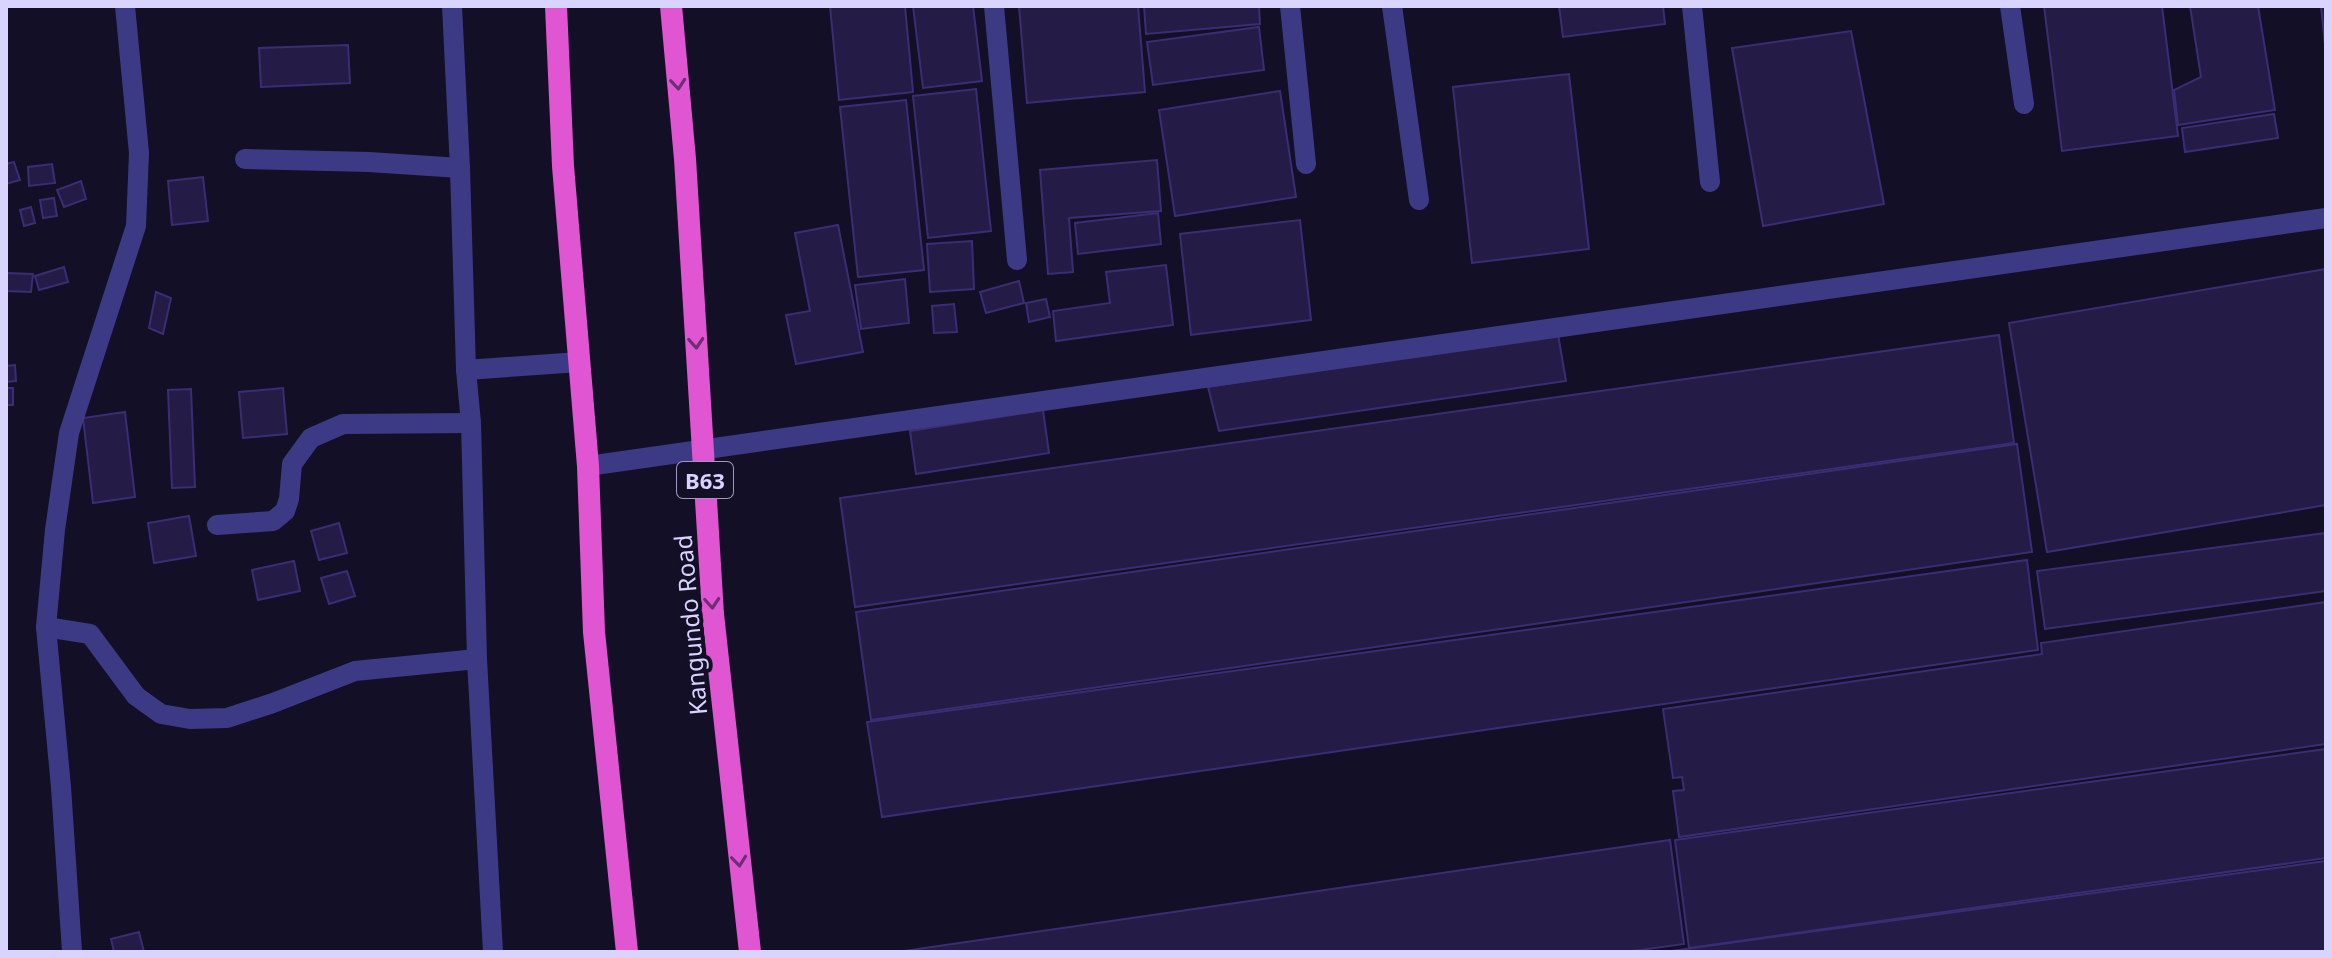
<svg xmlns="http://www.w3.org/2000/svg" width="2332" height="958" font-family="'Noto Sans',sans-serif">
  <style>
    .building { fill: #241b47; stroke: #3b2d73; stroke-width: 2 }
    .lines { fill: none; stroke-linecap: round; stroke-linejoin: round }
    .service { stroke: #3d3a85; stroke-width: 20 }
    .minor { stroke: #3d3a85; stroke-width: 20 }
    .trunk { stroke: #e055d1; stroke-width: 22 }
    .oneway { stroke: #6f2e73 }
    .labels { text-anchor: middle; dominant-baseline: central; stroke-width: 8; stroke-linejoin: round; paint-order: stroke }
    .shield { fill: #130f26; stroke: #9e99be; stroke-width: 2 }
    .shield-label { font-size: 22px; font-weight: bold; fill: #d9d4ff }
    .street-label { font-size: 24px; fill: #d9d4ff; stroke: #130f26 }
  </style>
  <rect width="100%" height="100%" fill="#130f26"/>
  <g class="building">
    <polygon points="830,6 905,6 913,92 839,100"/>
    <polygon points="913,6 973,6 982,81 923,88"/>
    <polygon points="1019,6 1138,6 1145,92 1027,103"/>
    <polygon points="1144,6 1259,6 1260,24 1146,34"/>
    <polygon points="1559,6 1663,6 1665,24 1563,37"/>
    <polygon points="2044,6 2162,6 2178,136 2062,151"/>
    <polygon points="2190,6 2258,6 2275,110 2178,125 2174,90 2201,77"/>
    <polygon points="2321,6 2326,6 2326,55"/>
    <polygon points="1259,27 1264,70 1153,85 1147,42"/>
    <polygon points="1851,31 1884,204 1763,226 1732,48"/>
    <polygon points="348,45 350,83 261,87 259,48"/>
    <polygon points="1569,74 1589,249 1472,263 1453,87"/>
    <polygon points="976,89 991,231 928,238 913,96"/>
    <polygon points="1280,91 1296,197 1175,216 1159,110"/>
    <polygon points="906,100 924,270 858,277 840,107"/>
    <polygon points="2274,114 2278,138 2185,152 2182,128"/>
    <polygon points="1157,160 1161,211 1069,218 1073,272 1048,274 1040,170"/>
    <polygon points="14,162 20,180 6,184 6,164"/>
    <polygon points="52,164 55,183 29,186 28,167"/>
    <polygon points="203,177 208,221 172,225 168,181"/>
    <polygon points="81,181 86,199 64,207 57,190"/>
    <polygon points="54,198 57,216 43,218 40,200"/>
    <polygon points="31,207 35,223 24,226 20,210"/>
    <polygon points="1158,213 1161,244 1078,254 1075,223"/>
    <polygon points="1300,220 1311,320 1191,335 1180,234"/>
    <polygon points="838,225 863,352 796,364 786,315 810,311 795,233"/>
    <polygon points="972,241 974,289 930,292 927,244"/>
    <polygon points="1166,265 1173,325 1056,341 1053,311 1110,303 1106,272"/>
    <polygon points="64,267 68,282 39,290 35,276"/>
    <polygon points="2326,269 2326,505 2047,552 2009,323"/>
    <polygon points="6,273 33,274 31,292 6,291"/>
    <polygon points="905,279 909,323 861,329 855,285"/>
    <polygon points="1019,281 1024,303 986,313 980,292"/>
    <polygon points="156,292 171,298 163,334 149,328"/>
    <polygon points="1046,299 1050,317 1029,322 1026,303"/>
    <polygon points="954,304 957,332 934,333 932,306"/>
    <polygon points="1558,334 1566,381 1219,431 1208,387"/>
    <polygon points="1999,335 2014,443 855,607 840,498"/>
    <polygon points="15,365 16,381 6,382 6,366"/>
    <rect x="6" y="388" width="7" height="17"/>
    <polygon points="283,388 287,434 243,438 239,392"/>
    <polygon points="191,389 195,487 172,488 168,390"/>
    <polygon points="1043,410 1049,453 916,474 910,431"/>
    <polygon points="125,412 135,497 93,503 83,418"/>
    <polygon points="2017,444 2032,552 871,720 856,612"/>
    <polygon points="189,516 196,556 154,563 148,523"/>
    <polygon points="339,523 347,553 319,560 311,531"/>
    <polygon points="2326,533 2326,591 2045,629 2037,571"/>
    <polygon points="2027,560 2038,650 882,817 867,722"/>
    <polygon points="294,561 300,591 258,600 252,570"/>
    <polygon points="347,571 355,596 329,604 321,578"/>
    <polygon points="2326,602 2326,744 1679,837 1673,791 1684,790 1682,777 1673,778 1663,709 2042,654 2041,643"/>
    <polygon points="2326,749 2326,858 1689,948 1675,840"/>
    <polygon points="1670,840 1684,944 1626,952 897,952"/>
    <polygon points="2326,861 2326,952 1664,952"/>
    <polygon points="139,932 144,952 114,952 111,939"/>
  </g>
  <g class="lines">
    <g class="service">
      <polyline points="452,6 460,168 466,370 471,423 477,659 493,952"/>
      <polyline points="1392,6 1419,200"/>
      <polyline points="245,159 369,162 460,168"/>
      <polyline points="466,370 579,362"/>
      <polyline points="588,466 2326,218"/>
      <polyline points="217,525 273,521 285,511 289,499 292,464 311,438 343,424 471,423"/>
      <polyline points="46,627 90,634 136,696 161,714 190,719 227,718 273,703 355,671 477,659"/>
    </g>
    <g class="minor">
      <polyline points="994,6 1017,260"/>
      <polyline points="1290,6 1306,164"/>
      <polyline points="1692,6 1710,182"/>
      <polyline points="2010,6 2024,104"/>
      <polyline points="72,952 61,787 46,627 55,530 69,433 136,226 139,153 125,6"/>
    </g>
    <g class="trunk">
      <polyline points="556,6 563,166 588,466 594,632 627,952"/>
      <polyline points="671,6 685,159 713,614 750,952"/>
    </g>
  </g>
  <defs><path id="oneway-chevron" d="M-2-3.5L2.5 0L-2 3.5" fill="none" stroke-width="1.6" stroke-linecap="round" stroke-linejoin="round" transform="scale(2)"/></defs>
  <g class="oneway">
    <use href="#oneway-chevron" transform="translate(678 84) rotate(85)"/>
    <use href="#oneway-chevron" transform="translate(696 343) rotate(86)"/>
    <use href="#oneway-chevron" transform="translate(712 603) rotate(86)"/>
    <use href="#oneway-chevron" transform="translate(739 861) rotate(84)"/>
  </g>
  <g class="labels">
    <rect class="shield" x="677" y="462" width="56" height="36" rx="6"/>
    <g class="shield-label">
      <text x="705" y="480">B63</text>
    </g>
    <g class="street-label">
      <text transform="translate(690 625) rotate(-95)">Kangundo Road</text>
    </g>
  </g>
  <rect width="2332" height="958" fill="none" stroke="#d9d4ff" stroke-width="16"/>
</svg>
